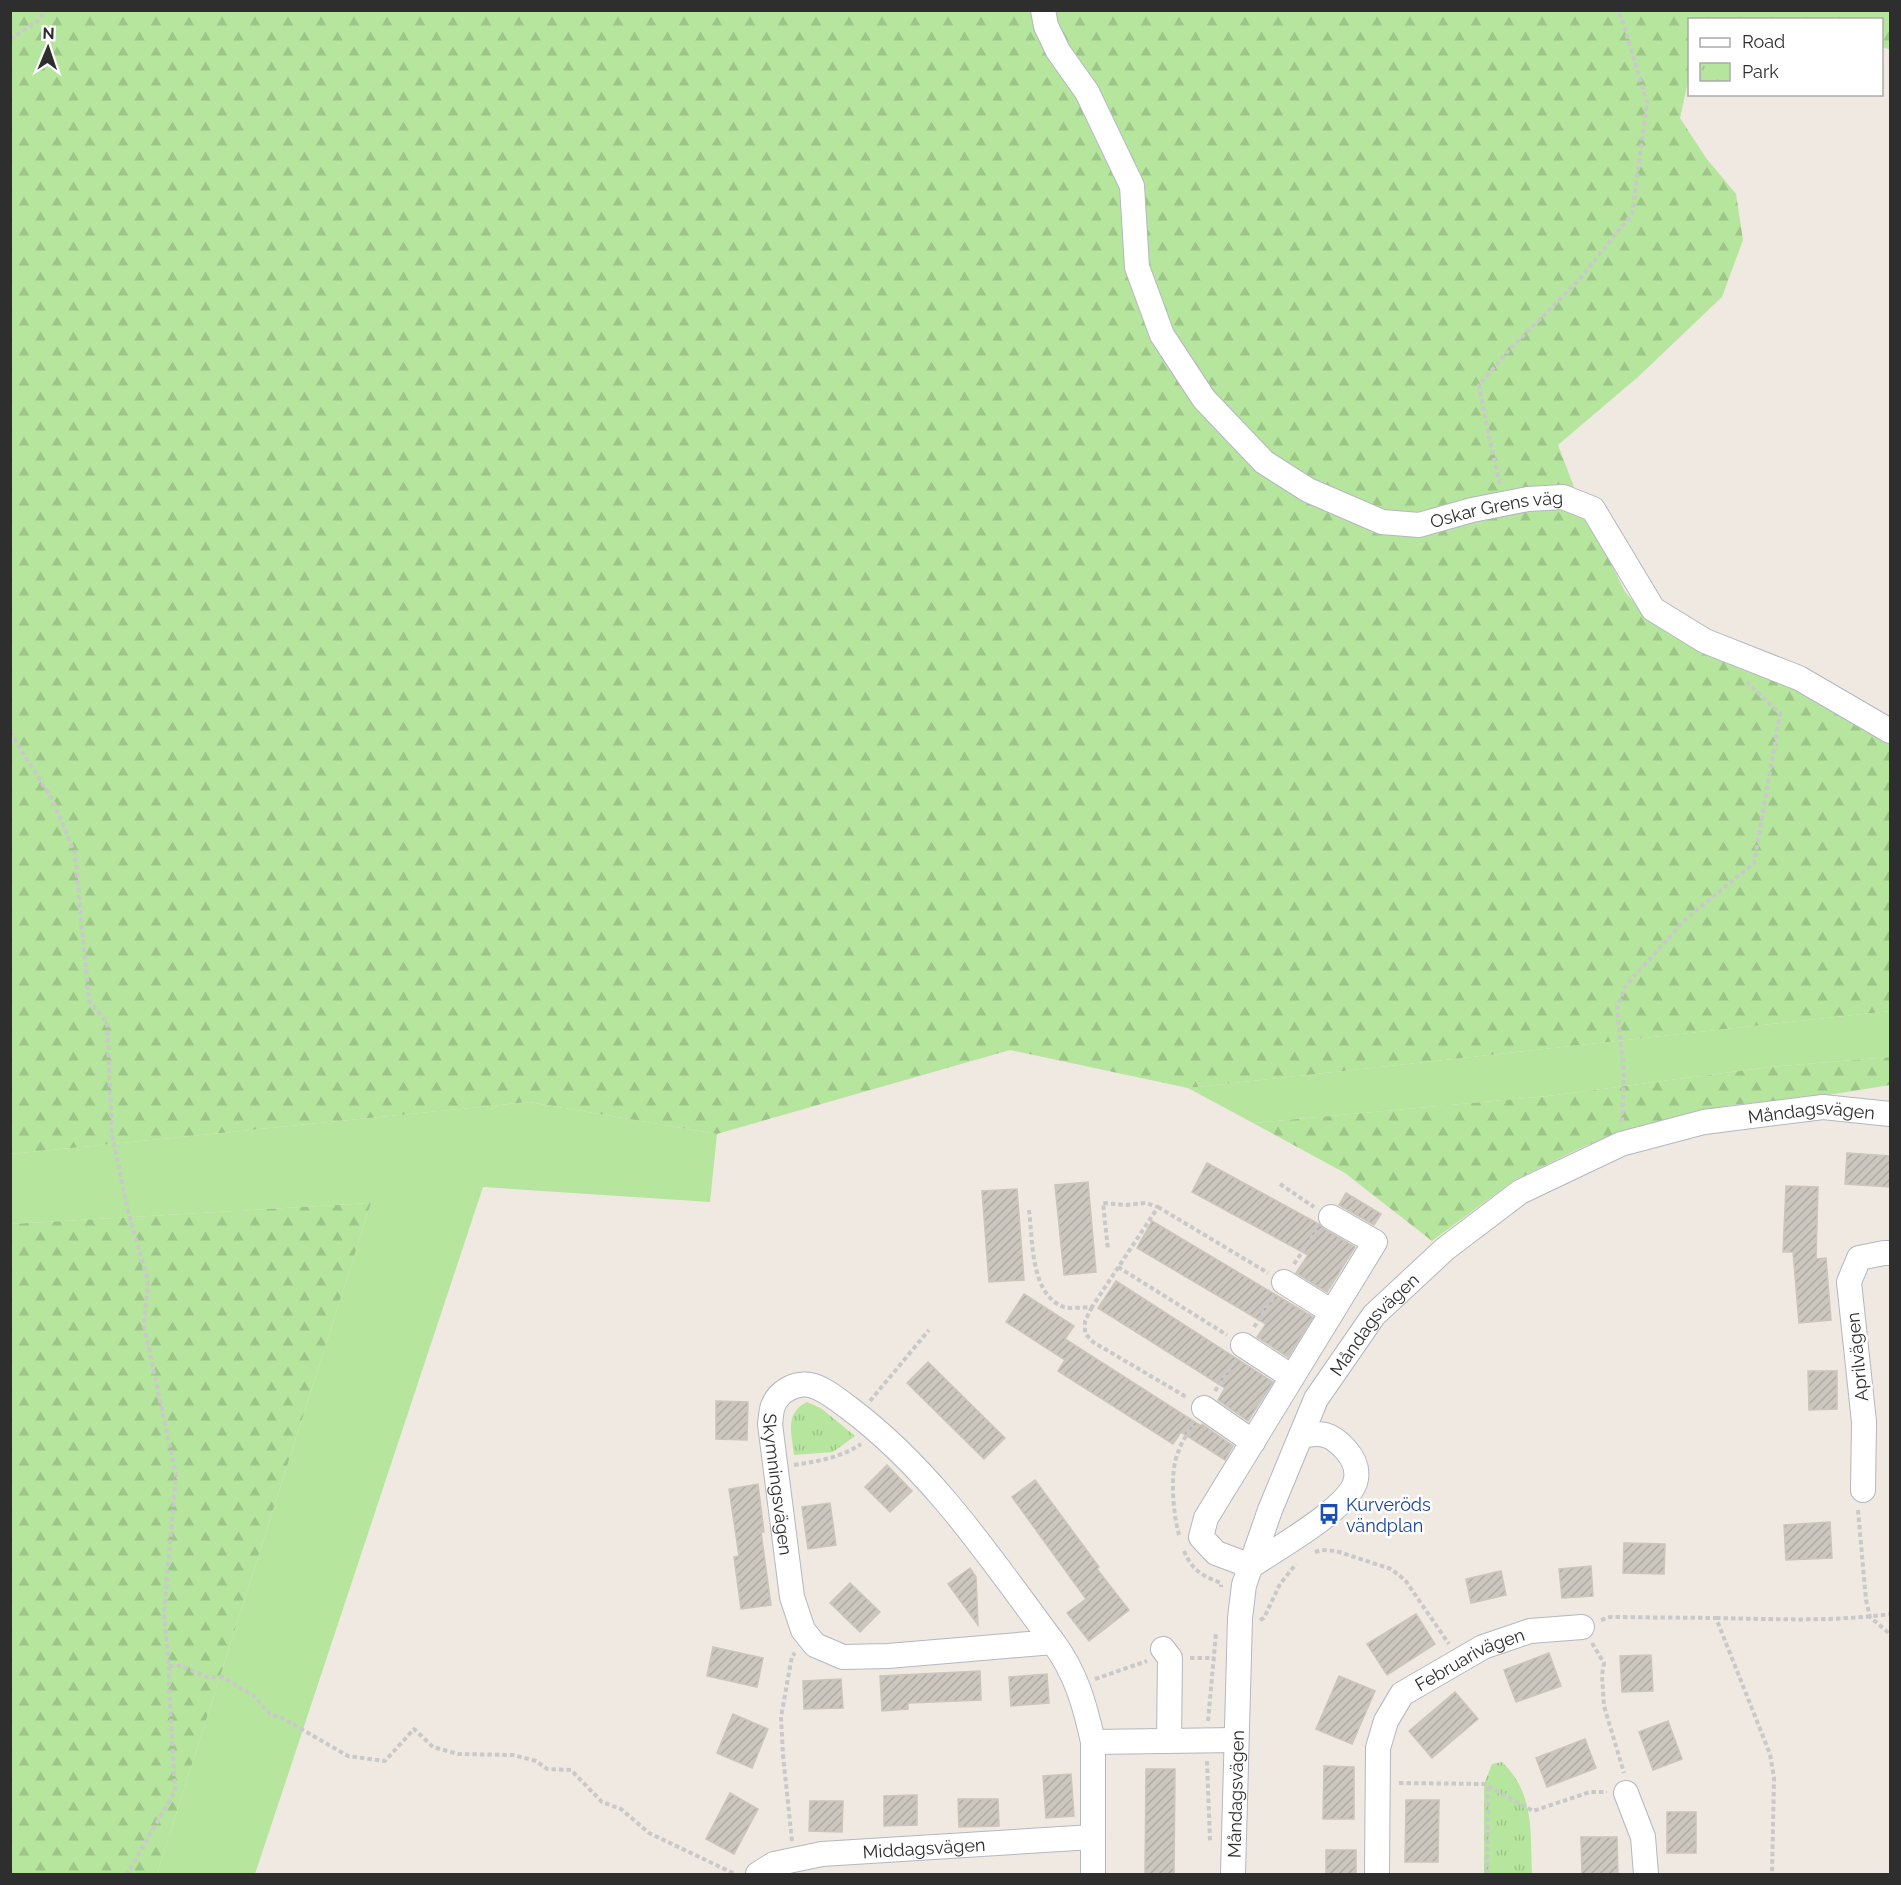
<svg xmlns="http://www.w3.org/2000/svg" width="1901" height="1885" font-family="Raleway,sans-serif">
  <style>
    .grass { fill: #b6e59e }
    .forest { fill: url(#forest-firs) }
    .park { fill: url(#park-tufts) }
    .building { fill: url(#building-hatch); stroke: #cbc5ba; stroke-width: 1.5 }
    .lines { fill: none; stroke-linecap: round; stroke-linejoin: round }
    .minor-casing { stroke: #b4b7c1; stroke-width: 26 }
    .path { stroke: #c9c9c9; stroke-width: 4; stroke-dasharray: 4.5 3; stroke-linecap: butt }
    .minor { stroke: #fff; stroke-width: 24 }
    .labels { text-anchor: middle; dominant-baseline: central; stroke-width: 5; stroke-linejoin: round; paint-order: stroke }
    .street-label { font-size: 18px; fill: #2e2e2e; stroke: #fff }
    .transit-label { font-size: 18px; fill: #164399; stroke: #fff; text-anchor: start }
  </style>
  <defs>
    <pattern id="forest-firs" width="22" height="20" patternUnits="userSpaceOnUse" patternTransform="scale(1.5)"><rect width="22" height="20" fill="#b6e59e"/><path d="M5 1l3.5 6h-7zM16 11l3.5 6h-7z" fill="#9dc588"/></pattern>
    <pattern id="park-tufts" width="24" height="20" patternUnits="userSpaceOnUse" patternTransform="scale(1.5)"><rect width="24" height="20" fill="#b6e59e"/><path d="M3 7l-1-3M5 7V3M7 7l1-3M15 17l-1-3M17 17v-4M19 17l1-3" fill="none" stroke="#9dc588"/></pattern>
    <pattern id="building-hatch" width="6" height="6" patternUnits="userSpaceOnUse" patternTransform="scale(1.5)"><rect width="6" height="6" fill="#cbc7bf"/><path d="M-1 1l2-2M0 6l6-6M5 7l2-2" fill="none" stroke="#afaba4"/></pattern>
  </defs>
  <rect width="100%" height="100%" fill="#efe9e1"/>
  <g class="grass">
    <polygon points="1890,1011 1890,1057 1770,1067 1548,1096 1253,1123 1188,1088"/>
    <polygon points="529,1102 717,1134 710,1202 483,1187 255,1874 157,1874 371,1203 11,1224 11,1154"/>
  </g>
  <g class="forest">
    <polygon points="11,11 1890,11 1890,50 1882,47 1882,20 1690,20 1689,77 1680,118 1706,158 1736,194 1743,240 1722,297 1639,376 1558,445 1585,516 1603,547 1625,592 1647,616 1793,688 1890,740 1890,1011 1188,1088 1010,1050 717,1134 529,1102 11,1154"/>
    <polygon points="1890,1057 1890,1085 1822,1096 1731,1105 1671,1118 1587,1145 1513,1181 1432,1241 1345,1173 1253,1123 1548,1096 1770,1067"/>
    <polygon points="371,1203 157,1874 11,1874 11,1224"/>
  </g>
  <g class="park">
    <path d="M807,1402L822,1409L855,1436L833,1452L794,1455C792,1434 784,1413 807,1402Z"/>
    <path d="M1502,1762C1535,1794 1530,1831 1532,1874H1484V1784L1492,1764Z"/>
  </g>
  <g class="building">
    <polygon points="1847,1153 1890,1156 1890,1187 1845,1184"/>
    <polygon points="1207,1163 1319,1224 1324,1229 1355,1247 1327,1292 1296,1273 1308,1255 1192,1192"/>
    <polygon points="1088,1182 1096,1272 1064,1275 1055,1185"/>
    <polygon points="1786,1186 1818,1187 1816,1259 1826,1258 1831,1320 1799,1323 1793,1252 1783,1252"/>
    <polygon points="1017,1189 1024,1280 989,1282 982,1191"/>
    <polygon points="1346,1193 1381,1214 1374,1225 1339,1205"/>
    <polygon points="1152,1221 1313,1317 1288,1357 1257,1337 1266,1324 1137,1248"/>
    <polygon points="1116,1281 1273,1382 1248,1421 1218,1400 1225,1388 1098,1308"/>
    <polygon points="1024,1294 1074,1326 1065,1339 1201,1426 1202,1424 1233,1446 1225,1460 1181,1432 1173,1444 1058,1371 1065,1360 1006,1322"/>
    <polygon points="928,1362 1005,1438 984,1459 907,1383"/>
    <polygon points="1808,1371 1837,1371 1837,1409 1809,1410"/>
    <polygon points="716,1401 748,1402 747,1440 716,1439"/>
    <polygon points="887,1465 912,1491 890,1512 865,1487"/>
    <polygon points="1035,1480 1099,1567 1097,1569 1129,1610 1089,1641 1067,1613 1086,1599 1012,1497"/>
    <polygon points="758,1484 764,1532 761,1532 771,1605 741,1609 734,1557 739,1556 729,1489"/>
    <polygon points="830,1503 836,1545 808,1549 802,1507"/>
    <polygon points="1830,1522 1832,1558 1786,1560 1784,1525"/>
    <polygon points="1624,1543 1665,1544 1664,1574 1623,1573"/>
    <polygon points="1591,1566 1593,1596 1562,1598 1559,1569"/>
    <polygon points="970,1568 976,1577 978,1625 948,1584"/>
    <polygon points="1501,1571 1506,1595 1471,1603 1466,1579"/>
    <polygon points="850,1583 880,1612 860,1632 830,1603"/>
    <polygon points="1416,1614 1435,1644 1387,1675 1367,1644"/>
    <polygon points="713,1647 763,1658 757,1687 707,1676"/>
    <polygon points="1549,1653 1561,1686 1516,1702 1504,1670"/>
    <polygon points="1651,1655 1653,1691 1622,1692 1620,1656"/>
    <polygon points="980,1671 981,1700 908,1703 908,1709 882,1711 880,1676"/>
    <polygon points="1047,1674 1049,1703 1011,1706 1009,1677"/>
    <polygon points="1339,1676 1375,1691 1352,1744 1316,1729"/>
    <polygon points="841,1679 843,1708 804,1709 803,1681"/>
    <polygon points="1455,1692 1478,1719 1432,1758 1409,1731"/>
    <polygon points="733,1714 768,1729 752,1768 717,1753"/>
    <polygon points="1668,1721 1682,1759 1653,1770 1639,1732"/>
    <polygon points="1585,1739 1596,1768 1547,1787 1536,1758"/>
    <polygon points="1324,1766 1354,1767 1354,1819 1323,1819"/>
    <polygon points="1146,1769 1175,1769 1174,1875 1145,1875"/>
    <polygon points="1071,1774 1074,1816 1046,1818 1043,1776"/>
    <polygon points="730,1793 758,1809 734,1854 706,1839"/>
    <polygon points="917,1795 917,1825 884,1826 884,1796"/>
    <polygon points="958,1799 998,1799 999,1826 959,1827"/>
    <polygon points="1406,1800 1439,1800 1438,1862 1405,1862"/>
    <polygon points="810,1801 843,1801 842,1832 809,1831"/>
    <rect x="1667" y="1812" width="29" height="41"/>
    <polygon points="1581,1837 1617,1837 1618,1875 1582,1875"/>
    <rect x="1326" y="1850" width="30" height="25"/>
  </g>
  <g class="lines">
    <defs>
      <g id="minor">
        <path id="s1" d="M1043,10L1046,26L1058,51L1087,92L1132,186L1137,267L1162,335L1204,399L1264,462L1308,490L1382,522L1419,525L1472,510L1528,499L1563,497L1593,509L1653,609L1705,641L1799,678L1890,731"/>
        <polyline points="1284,1282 1332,1312"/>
        <polyline points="1243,1345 1292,1377"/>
        <polyline points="1204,1408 1253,1442"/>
        <path d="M1301,1436C1321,1432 1331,1433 1346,1450C1353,1458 1358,1467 1356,1479C1352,1507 1276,1549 1251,1566L1216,1553L1201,1537L1206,1518L1375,1242L1331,1217"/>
        <polyline points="1863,1490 1864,1422 1849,1282 1859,1258 1884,1253 1890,1253"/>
        <path id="s2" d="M1053,1642C991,1559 933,1471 849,1408C838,1400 824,1388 810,1385C795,1382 778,1392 773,1406C771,1411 771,1418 770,1424L792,1597L803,1630L815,1645L843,1657L888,1656L1053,1642C1076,1673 1085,1705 1093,1742L1236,1740"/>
        <polyline points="1163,1649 1170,1658 1169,1740"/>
        <polyline points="1093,1742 1093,1874"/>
        <polyline points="1626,1793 1643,1837 1646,1874"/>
        <path id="s3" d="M758,1874L774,1864L822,1854L1093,1837"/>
        <path id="s4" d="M1233,1874L1240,1618L1244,1585L1270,1510L1316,1399L1374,1315L1445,1249L1520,1192L1621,1144L1704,1122L1823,1107L1890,1114"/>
        <path id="s5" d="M1377,1874L1378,1748L1386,1721L1402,1694L1483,1647L1530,1631L1582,1627"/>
      </g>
    </defs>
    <use href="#minor" class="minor-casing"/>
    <g class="path">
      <polyline points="10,39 39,20 45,10"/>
      <polyline points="1500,484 1489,437 1479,385 1510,349 1578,281 1632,214 1647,103 1622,19 1618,10"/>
      <polyline points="10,732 53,801 75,854 89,1001 107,1022 112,1134 128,1212 148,1281 144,1326 176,1475 164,1614 169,1666 169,1686 175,1791 127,1874"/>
      <polyline points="1622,1122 1624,1073 1617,1008 1626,985 1686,919 1754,863 1780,714 1747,682"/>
      <polyline points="1280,1184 1314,1207"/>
      <polyline points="1158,1207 1268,1273"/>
      <path d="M1029,1210C1033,1240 1030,1295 1064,1307C1071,1309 1084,1307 1092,1307L1158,1207L1146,1203L1126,1205L1103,1203L1108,1250"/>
      <polyline points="1294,1264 1317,1230"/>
      <polyline points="1118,1267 1227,1335"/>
      <polyline points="1092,1307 1085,1321 1085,1333 1093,1342 1188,1398"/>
      <polyline points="1254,1327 1273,1298"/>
      <polyline points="1215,1391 1234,1362"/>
      <polyline points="870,1401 929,1330"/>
      <path d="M794,1465C819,1461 840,1458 861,1444"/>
      <polyline points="1858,1510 1866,1600 1870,1617 1890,1634"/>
      <path d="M1179,1535C1173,1513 1169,1471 1179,1450C1182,1441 1188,1433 1193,1425"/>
      <path d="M1184,1551C1192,1570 1202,1576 1221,1583V1587"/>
      <polyline points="1315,1552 1322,1550 1336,1551 1391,1569 1405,1580 1449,1644"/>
      <path d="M1716,1618C1774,1619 1832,1622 1890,1614"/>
      <polyline points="1260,1620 1264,1618 1280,1584 1296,1564"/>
      <polyline points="1601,1620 1610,1617 1716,1618 1770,1754 1774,1778 1772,1874"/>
      <polyline points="1592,1643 1604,1663 1602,1675 1604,1706 1624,1773"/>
      <polyline points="1190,1658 1214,1658"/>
      <polyline points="169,1666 182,1666 207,1677 222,1677 253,1695 270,1714 282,1718 348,1756 385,1761 414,1729 433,1747 458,1754 513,1755 536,1761 547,1769 571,1770 602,1802 621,1809 649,1833 735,1874"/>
      <polyline points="1095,1679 1147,1661"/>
      <polyline points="1208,1721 1216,1633"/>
      <polyline points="1207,1761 1210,1841"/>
      <polyline points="1399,1783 1484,1784 1533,1811 1590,1792 1607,1792"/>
      <polyline points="792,1841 783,1755 781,1717 792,1656 795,1653"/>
      <polyline points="1487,1874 1488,1786"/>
    </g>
    <use href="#minor" class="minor"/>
  </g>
  <defs>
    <symbol id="bus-bare" viewBox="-9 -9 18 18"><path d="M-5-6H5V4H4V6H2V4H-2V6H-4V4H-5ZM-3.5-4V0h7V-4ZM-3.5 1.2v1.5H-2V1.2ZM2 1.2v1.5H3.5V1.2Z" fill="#1a4fb4" stroke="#fff" stroke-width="2.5" paint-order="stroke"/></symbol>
  </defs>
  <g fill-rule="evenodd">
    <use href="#bus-bare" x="1314" y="1499" width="30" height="30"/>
  </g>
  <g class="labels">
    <g class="street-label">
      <text stroke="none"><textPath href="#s1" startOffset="765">Oskar Grens väg</textPath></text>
      <text stroke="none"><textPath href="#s4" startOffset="1088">Måndagsvägen</textPath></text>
      <text stroke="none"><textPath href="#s4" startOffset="584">Måndagsvägen</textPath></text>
      <text transform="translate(1857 1357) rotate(-96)">Aprilvägen</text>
      <text stroke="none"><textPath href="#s2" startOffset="482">Skymningsvägen</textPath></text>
      <text stroke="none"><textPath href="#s5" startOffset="262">Februarivägen</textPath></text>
      <text stroke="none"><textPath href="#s4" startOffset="80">Måndagsvägen</textPath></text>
      <text stroke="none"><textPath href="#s3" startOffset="170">Middagsvägen</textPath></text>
    </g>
    <g class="transit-label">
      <text x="1346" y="1504">Kurveröds<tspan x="1346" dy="21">vändplan</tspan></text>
    </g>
  </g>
  <rect width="1901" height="1885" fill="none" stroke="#2e2e2e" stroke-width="24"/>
  <rect x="1688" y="18" width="195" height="78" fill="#ffffff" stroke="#ababab" stroke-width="1.5"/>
  <rect x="1700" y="38" width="30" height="9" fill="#ffffff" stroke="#ababab" stroke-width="1.5"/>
  <text x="1742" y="48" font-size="18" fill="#2e2e2e">Road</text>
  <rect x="1700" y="63" width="30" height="18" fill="url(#park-tufts)" stroke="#ababab" stroke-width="1.5"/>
  <text x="1742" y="78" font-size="18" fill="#2e2e2e">Park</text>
  <g transform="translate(48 48) rotate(2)" stroke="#ffffff" stroke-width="4.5" paint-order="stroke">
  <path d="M0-4.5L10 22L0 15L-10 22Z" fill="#2e2e2e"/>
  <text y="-9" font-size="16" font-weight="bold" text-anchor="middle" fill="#2e2e2e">N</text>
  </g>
</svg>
